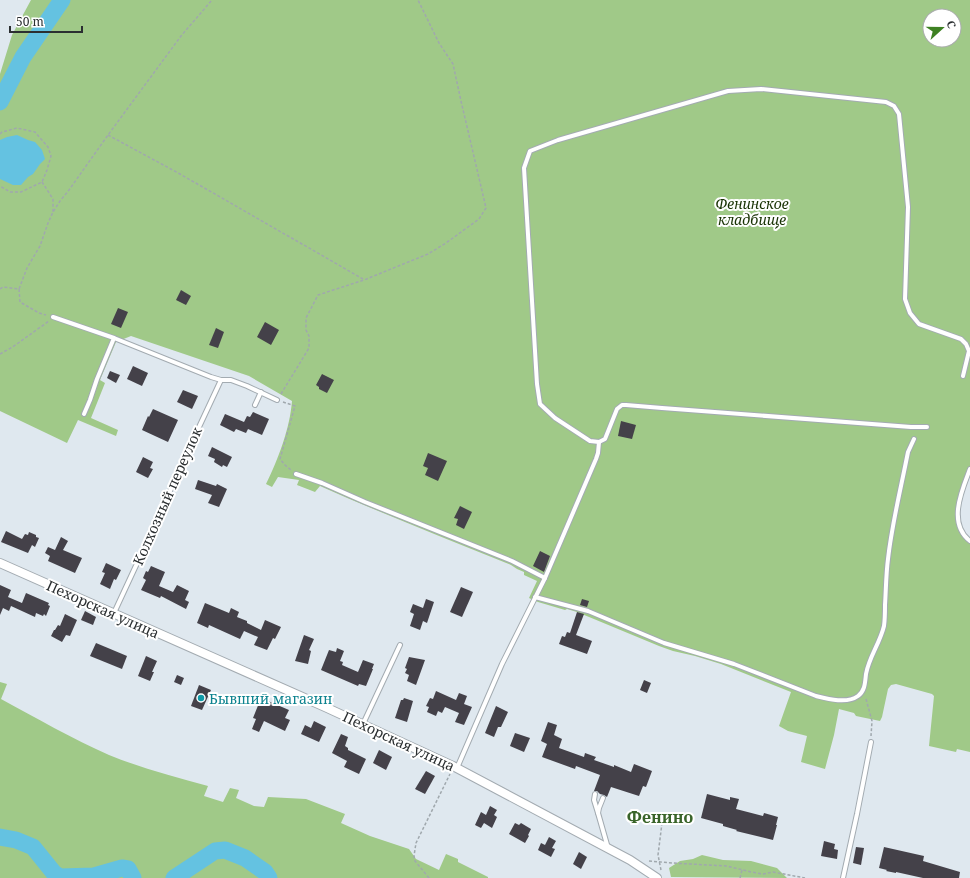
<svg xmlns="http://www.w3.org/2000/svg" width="970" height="878" font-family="'Noto Serif',serif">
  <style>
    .green { fill: #a0c988; fill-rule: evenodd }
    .water { fill: #64c2e1 }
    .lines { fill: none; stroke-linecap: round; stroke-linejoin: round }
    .river { stroke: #64c2e1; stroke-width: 17 }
    .building { fill: #444149 }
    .lane-casing { stroke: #a3abb1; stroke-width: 6 }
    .street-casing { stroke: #a3abb1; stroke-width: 10 }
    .path { stroke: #a0a8ad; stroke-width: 1.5; stroke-dasharray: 3 2; stroke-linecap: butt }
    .lane { stroke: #fff; stroke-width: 4 }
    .street { stroke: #fff; stroke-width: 8 }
    .culture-dot { fill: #0f9aa8; stroke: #fff; stroke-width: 1.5 }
    .labels { text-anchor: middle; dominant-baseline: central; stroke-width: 4; stroke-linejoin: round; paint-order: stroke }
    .park-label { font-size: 14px; font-style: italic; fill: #183203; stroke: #fff }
    .street-label { font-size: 14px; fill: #2b2f31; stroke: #fff }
    .culture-label { font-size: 14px; fill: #0d838f; stroke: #fff; text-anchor: start }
    .quarter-label { font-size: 16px; font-weight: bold; fill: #396429; stroke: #fff }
  </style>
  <rect width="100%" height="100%" fill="#dfe8ef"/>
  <g class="green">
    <path d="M31,0H970V469L958,511L961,530L970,541V752L957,749L956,752L929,746L934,696L932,694L896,684L891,685L888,689L882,717L880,721L856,716L854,713L839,709L834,735L825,769L801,762L807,736L788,731L779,726L791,692L721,664L695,656L673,651L659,646L577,612L567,609L565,610L538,602L529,598L537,581L524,575V572L517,569L511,565C447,539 383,514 320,486L315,492L297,485L299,480L278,477L272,487L266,484C278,460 290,428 292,401L249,376L131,336L116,342L100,380L105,383L91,418L118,430L116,436L78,420L67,443L0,411V74L12,35ZM930,16H954V40H930Z"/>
    <path d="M0,682L7,684L1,699C36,718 73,739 109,755C141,768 175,777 208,786L204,796L223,802L230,788L239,790L236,798L254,806L264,807L268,797L306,799L345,814L341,823L370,836L409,849L416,859L439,870L446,854L458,859V862L488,877V878H0Z"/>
    <polygon points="702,855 723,860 751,861 777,868 787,878 671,877 669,868 680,861 693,859"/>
  </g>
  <polygon class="water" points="17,135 28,140 35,142 42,150 45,159 40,164 33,174 28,177 21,185 13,185 0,179 0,140 7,137"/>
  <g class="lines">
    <g class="river">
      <polyline points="0,102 23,57 62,0"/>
      <polyline points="0,837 16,840 33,847 54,873 60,877 94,876 122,868 128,869 133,878"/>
      <polyline points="174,878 215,851 225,850 245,858 265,872 269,878"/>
    </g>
  </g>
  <g class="building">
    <polygon points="181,290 191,296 186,305 176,300"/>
    <polygon points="118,308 128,312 121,328 111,324"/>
    <polygon points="265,322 279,330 271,345 257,337"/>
    <polygon points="216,328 224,332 218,348 209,345"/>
    <polygon points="133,366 148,373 142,386 127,379"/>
    <polygon points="110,371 120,375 116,383 107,378"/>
    <polygon points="322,374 334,380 327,393 319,389 319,387 316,385"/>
    <polygon points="183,390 198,396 192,409 177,402"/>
    <polygon points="153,409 178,420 168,442 142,430 148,416 149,417"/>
    <polygon points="253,412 269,419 262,435 248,429 246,433 236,429 234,432 220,425 225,414 244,422 247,416 250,417"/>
    <polygon points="621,421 636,425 632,439 618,436"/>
    <polygon points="212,447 232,457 227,467 223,465 222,467 214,462 215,459 208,456"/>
    <polygon points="428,453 447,461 438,481 425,475 428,468 423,466"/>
    <polygon points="143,457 153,462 150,468 153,469 148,478 136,472"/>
    <polygon points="198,480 216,486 217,484 227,489 219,507 208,503 212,495 195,489"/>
    <polygon points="460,506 472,512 464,529 456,525 458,519 454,518"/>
    <polygon points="6,531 22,539 25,534 28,535 29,532 36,535 36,537 39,538 35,547 32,545 28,553 1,542"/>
    <polygon points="61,537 68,541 63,550 82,558 75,573 48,561 50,556 45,553 48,547 55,550"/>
    <polygon points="540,551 550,556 544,572 533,566"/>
    <polygon points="106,563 121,570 116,580 114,579 110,589 100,584 105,573 102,572"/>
    <polygon points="151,566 165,572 159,586 173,592 177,585 189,591 185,600 189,602 186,609 161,596 160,598 141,590 146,580 143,578 146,571 148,572"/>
    <polygon points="0,585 11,590 8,597 22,603 26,593 49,603 48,605 50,606 46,616 44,614 43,616 36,613 35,617 11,606 9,611 3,608 0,615"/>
    <polygon points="461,587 473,592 462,617 450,612"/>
    <polygon points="426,599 434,602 427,623 423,621 420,630 410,626 414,614 410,612 413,604 423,608"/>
    <polygon points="582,599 589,601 587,607 580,605"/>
    <polygon points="205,603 229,613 231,608 239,612 237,617 247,621 247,623 261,630 265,620 281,627 275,639 273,638 267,650 254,645 258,637 244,631 240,639 209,625 208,628 197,623"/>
    <polygon points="85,611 96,617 93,625 81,620"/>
    <polygon points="577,612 584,614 576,635 592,641 587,654 559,644 562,636 565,637 567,632 570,633"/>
    <polygon points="65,614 77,620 70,636 66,635 62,642 51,636 54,630 55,630 58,625 60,626"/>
    <polygon points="304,635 314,639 309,650 311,651 308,664 295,661"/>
    <polygon points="96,643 127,656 122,669 90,656"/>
    <polygon points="337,648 344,651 340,661 343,662 342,665 358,672 363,660 374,664 372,669 373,669 366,686 359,684 358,686 321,670 329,650 336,652"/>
    <polygon points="146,656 157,661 152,672 154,672 150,681 138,676"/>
    <polygon points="409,657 425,660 416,685 407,681 409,675 405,673 407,669 405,668"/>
    <polygon points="177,675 184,678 181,685 174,682"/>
    <polygon points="644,680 651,683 647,693 640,690"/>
    <polygon points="199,685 211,690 202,710 191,706"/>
    <polygon points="436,691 456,700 459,693 467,696 464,704 472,707 464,725 455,722 459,713 445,707 442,713 438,711 436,716 427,712 429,707 426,706 430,698 433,699"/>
    <polygon points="261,698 289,710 285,718 290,720 285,731 264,721 259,732 252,729 256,719 253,718"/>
    <polygon points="404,698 413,701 407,722 395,718 401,700 403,700"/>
    <polygon points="496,706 508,712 501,727 498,727 494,737 485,733"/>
    <polygon points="314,721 326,727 319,742 301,734 305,725 311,728"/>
    <polygon points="548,722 557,725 554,735 562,739 559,748 584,757 585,753 596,757 594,760 614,767 614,765 631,772 634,764 652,771 646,787 643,786 639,796 611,787 607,797 604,795 600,794 597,791 594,791 600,775 576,766 575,769 542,757 547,744 541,741"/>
    <polygon points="515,733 530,738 524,752 510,746"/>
    <polygon points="341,734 348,737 345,746 348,748 348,750 366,759 359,774 344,767 347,761 332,753"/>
    <polygon points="379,750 392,757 386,770 373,763"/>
    <polygon points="426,771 435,776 425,794 415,789"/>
    <polygon points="707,794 730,800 730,797 739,799 736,809 763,816 764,813 778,817 776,825 777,825 773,840 736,831 737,830 723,826 723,824 701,818"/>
    <polygon points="490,806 497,810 494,815 497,817 492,828 484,823 481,828 475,825 481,812 486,815"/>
    <polygon points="515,823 519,825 521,823 531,829 528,835 529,836 525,843 509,834"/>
    <polygon points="549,837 556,841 552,848 555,849 551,857 538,850 541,843 545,845"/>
    <polygon points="824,841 835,844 834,849 838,850 837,859 821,856"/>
    <polygon points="856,847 864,848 861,865 853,863"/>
    <polygon points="884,847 924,856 923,861 960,872 959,878 923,878 896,872 896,873 886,871 887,870 879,868"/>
    <polygon points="579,852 587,857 581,869 573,864"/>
  </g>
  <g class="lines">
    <defs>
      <g id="lane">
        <polyline points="53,317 114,338 211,377 221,380 231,380 247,386 277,400"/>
        <polyline points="255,405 261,392"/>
        <polyline points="84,414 90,400 97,379 114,338"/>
        <polyline points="927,427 911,427 662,408 626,405 622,405 617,409 605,439 599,442 590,441 555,418 540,404 537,384 524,168 530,151 558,140 728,91 761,89 886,102 894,106 899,114 908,207 905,299 910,313 919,324 961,339 966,344 969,351 963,376"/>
        <path d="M970,469C962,490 947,523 970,541"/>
        <polyline points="296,474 322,483 365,502 512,561 545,578"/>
        <path d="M535,597L588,611L664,643L734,664L816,696C828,699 847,704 858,696C865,691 865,683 866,674C869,657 880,643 884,626C885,619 885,612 885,605C886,590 886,574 888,559C892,523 901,488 908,452L914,439"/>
        <polyline points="114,613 159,516 185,457 221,380"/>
        <polyline points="363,724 400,645"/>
        <polyline points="457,768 502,664 545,578 596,459 598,453 599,442"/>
        <polyline points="595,794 594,800 598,813 608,848"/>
        <polyline points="598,813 599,808 603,798"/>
        <polyline points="843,878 857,814 871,742"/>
      </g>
      <polyline id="street" points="0,563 325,707 453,766 630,860 657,878"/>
    </defs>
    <use href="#lane" class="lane-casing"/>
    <use href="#street" class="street-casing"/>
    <g class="path">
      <polyline points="0,134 2,132 17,128 35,132 48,147 51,156 47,170 42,182 21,192 10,192 0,186"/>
      <polyline points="108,135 180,174 363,279"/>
      <polyline points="42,182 53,199 53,212"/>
      <polyline points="0,289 3,287 19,289 27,268 40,246 48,223 53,212 60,201 69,190 108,135 181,36 212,0"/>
      <polyline points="19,289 20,302 39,313 46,315"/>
      <polyline points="0,354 14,346 49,321"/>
      <polyline points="281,394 309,348 309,336 306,330 306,318 318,295 364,280 428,254 446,243 479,219 486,208 461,101 453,64 439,43 418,0"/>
      <polyline points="283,402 295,406 280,459 285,465 291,470"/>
      <polyline points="866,699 872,721 871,736"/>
      <polyline points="649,861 672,863 727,866 751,872 763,874 773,872 805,878"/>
      <polyline points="661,870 658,855 662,823"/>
      <polyline points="429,878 415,861 414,856 416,843 450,774"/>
      <polyline points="740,878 742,870"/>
    </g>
    <use href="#lane" class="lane"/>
    <use href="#street" class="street"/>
  </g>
  <circle class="culture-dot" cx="201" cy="698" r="4"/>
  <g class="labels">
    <g class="park-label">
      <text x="752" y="203">Фенинское<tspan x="752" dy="16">кладбище</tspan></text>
    </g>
    <g class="street-label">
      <text transform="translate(167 496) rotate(-66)">Колхозный переулок</text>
      <text transform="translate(103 609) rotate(24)">Пехорская улица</text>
      <text transform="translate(399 741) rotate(25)">Пехорская улица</text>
    </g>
    <g class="culture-label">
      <text x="209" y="698">Бывший магазин</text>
    </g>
    <g class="quarter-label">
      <text x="660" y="817">Фенино</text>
    </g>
  </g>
  <g transform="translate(942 28) rotate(69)"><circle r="19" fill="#ffffff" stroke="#aaacad"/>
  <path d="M0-3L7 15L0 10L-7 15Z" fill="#3e8123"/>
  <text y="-6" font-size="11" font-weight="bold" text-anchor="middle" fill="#2b2f31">С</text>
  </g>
  <path d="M10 26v6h72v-6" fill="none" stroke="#2b2f31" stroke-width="2"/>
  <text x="16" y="26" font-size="12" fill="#2b2f31" stroke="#ffffff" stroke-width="3" paint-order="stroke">50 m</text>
</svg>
